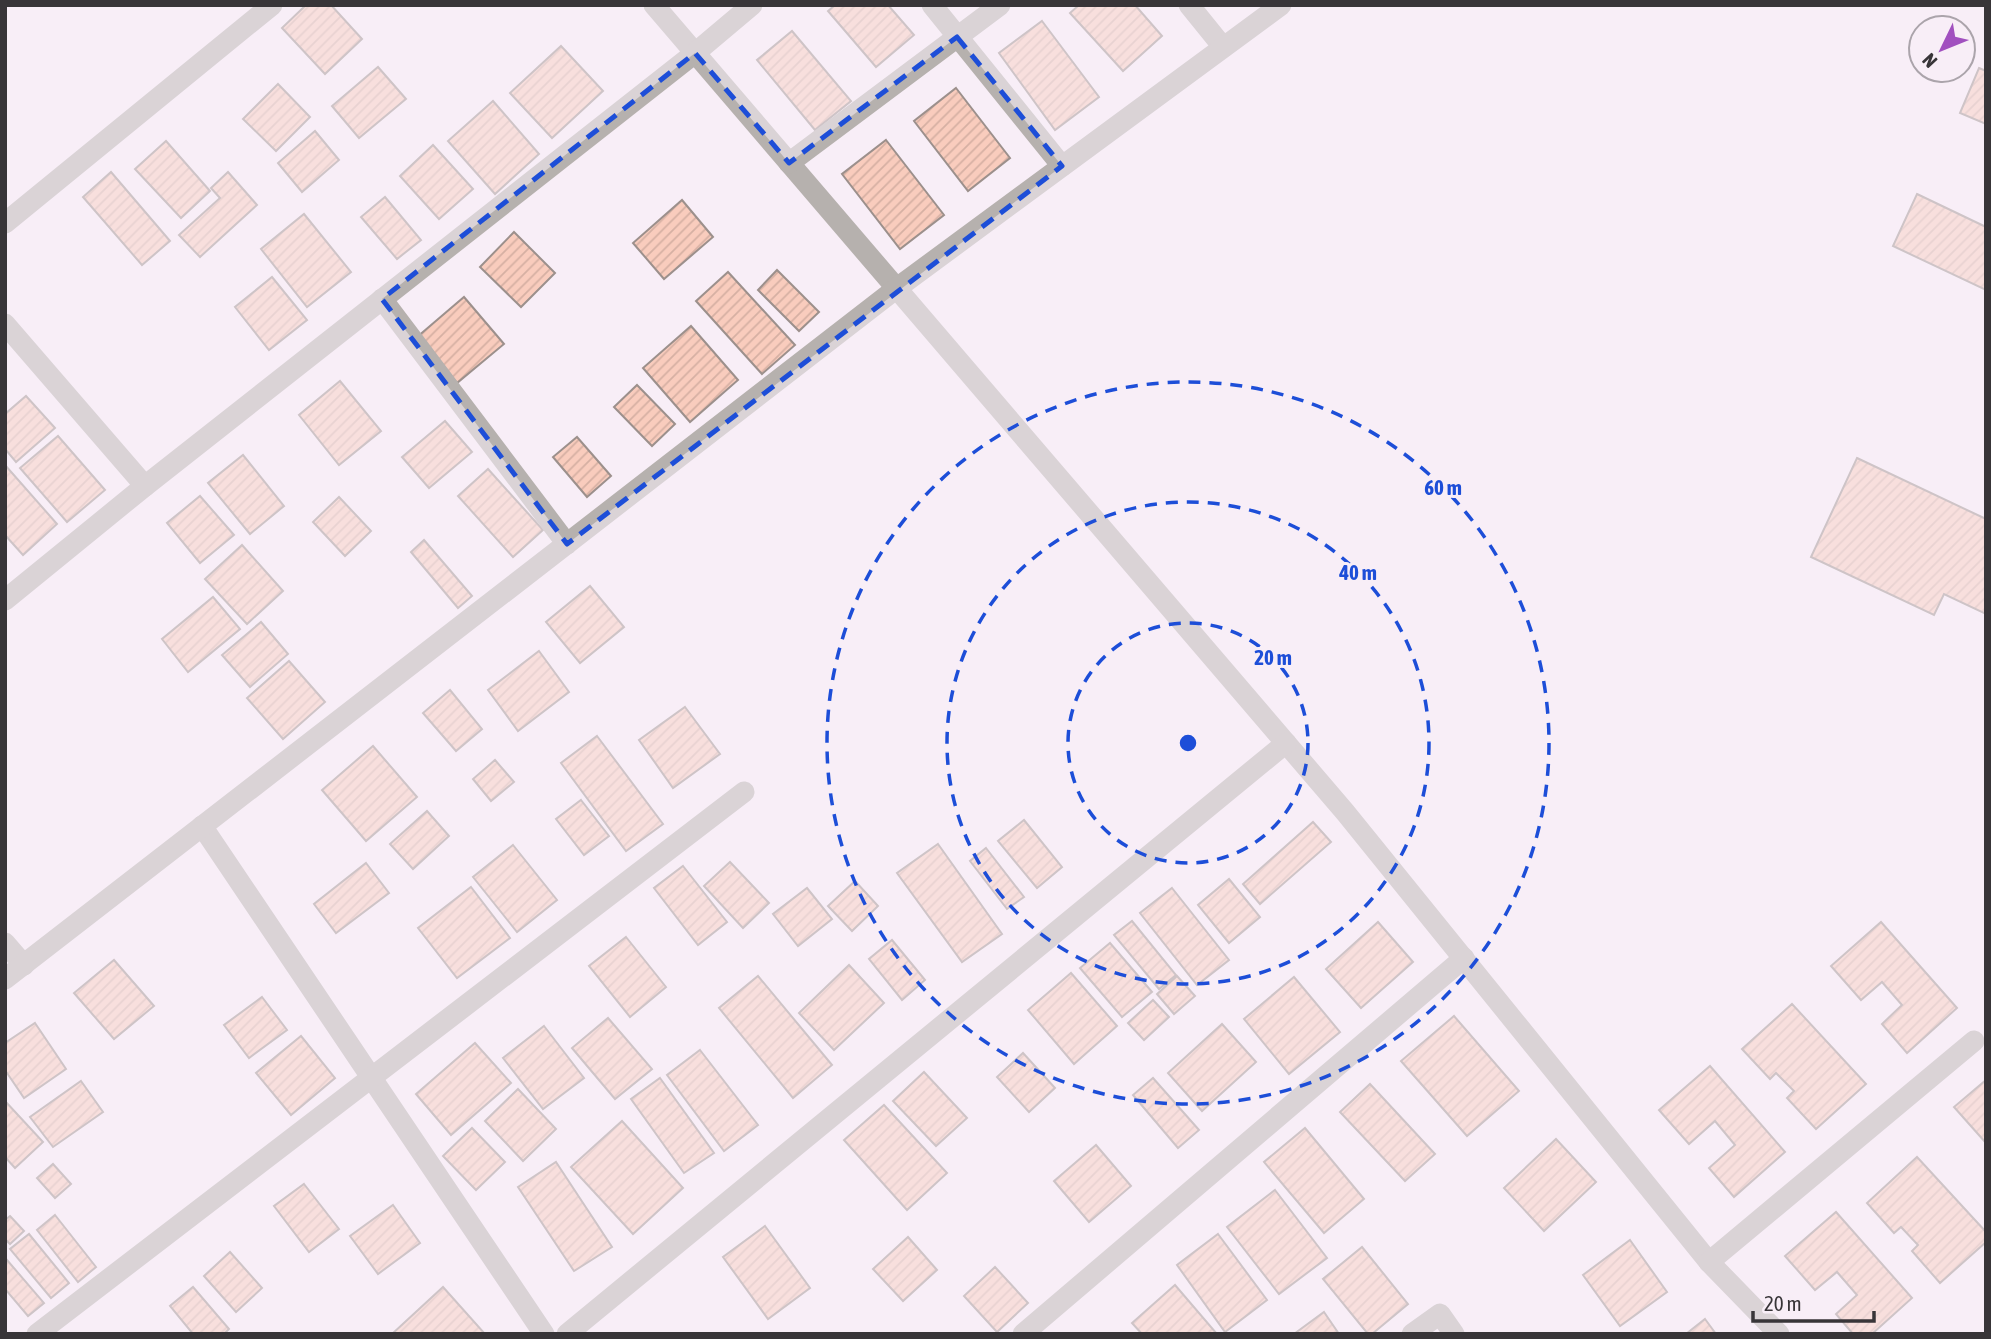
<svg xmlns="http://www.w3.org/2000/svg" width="1991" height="1339" font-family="'Asap Condensed',sans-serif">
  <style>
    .building { fill: url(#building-hatch); stroke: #9c908c; stroke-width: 2 }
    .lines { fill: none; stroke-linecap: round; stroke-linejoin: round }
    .minor { stroke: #b6b1ae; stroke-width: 21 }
    .marked { fill: none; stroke: #1d4ed8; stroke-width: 5; stroke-dasharray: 14 9; stroke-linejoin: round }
    .ring { fill: none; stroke: #1d4ed8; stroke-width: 3.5; stroke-dasharray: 12 9 }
    .centre { fill: #1d4ed8; stroke: #f8eef7; stroke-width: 3.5 }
    .ring-label { font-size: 21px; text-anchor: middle; font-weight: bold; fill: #1d4ed8; stroke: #f8eef7; stroke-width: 6; stroke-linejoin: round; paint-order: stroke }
  </style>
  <defs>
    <pattern id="building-hatch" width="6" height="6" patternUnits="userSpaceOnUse" patternTransform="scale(1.75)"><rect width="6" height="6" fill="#f9ccbd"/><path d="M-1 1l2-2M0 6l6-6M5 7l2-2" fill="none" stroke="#d6b0a3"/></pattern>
  </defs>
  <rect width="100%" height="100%" fill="#f8eef7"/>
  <g class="building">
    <polygon points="306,5 331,5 362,39 325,74 282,28"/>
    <polygon points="835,5 888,5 914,35 876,67 828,11"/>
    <polygon points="1079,5 1135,5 1162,36 1123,71 1070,13"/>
    <polygon points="1042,21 1099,97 1055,130 999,53"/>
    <polygon points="792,31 851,101 815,130 757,60"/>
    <polygon points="561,46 603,91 552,138 510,93"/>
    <polygon points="378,67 406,99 359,138 332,106"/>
    <polygon points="1979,68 1986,71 1986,124 1960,113"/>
    <polygon points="278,84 310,117 276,151 243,119"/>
    <polygon points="956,88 1010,158 968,191 914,121"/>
    <polygon points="493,101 539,154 495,194 448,141"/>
    <polygon points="315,131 339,160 302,192 278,163"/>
    <polygon points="886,140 944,215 900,249 842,174"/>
    <polygon points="166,141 210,191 181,218 135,169"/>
    <polygon points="433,145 473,189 439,219 400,176"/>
    <polygon points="111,172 170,241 142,265 83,197"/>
    <polygon points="228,172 257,205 200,257 179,235 220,198 211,188"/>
    <polygon points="1917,194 1986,227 1986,290 1893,246"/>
    <polygon points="385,197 421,240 397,259 361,217"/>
    <polygon points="682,200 713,237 664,279 633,243"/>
    <polygon points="304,214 351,272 307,307 261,249"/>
    <polygon points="514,232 555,273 521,307 480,267"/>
    <polygon points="777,270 819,312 799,331 758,290"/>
    <polygon points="728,272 795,345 762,374 696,301"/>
    <polygon points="272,277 307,320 269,350 235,307"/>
    <polygon points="464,297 504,344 457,383 417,337"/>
    <polygon points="691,326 738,380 690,422 643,368"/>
    <polygon points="340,381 381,431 339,465 299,415"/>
    <polygon points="637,385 675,424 652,446 614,407"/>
    <polygon points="26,396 55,428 16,462 5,449 5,414"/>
    <polygon points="445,421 472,452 429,488 402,457"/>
    <polygon points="58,436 105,490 67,522 20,468"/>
    <polygon points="577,437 611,476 587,497 553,457"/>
    <polygon points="243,455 284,506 250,534 208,483"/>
    <polygon points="1857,458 1986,519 1986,614 1944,594 1934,615 1811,557"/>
    <polygon points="5,465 57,524 23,555 5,535"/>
    <polygon points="488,469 543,530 513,557 458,496"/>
    <polygon points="200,496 234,535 200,563 167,523"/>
    <polygon points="339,497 371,531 345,556 313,522"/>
    <polygon points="424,540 472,596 458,608 411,552"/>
    <polygon points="242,545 283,591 247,624 205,579"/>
    <polygon points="590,586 624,627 580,663 546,622"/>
    <polygon points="213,597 240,629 188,672 162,639"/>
    <polygon points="261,622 288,654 250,687 222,655"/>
    <polygon points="539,651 569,692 518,731 488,690"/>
    <polygon points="289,661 325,702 283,739 247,698"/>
    <polygon points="450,690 482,729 456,751 423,713"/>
    <polygon points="685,707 720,754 673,788 639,740"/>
    <polygon points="597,736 663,824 626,851 561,763"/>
    <polygon points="373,746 417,797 366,841 322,790"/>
    <polygon points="495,760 514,782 491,801 473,779"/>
    <polygon points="581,800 609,836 584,855 556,819"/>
    <polygon points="427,811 449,836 413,869 390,844"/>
    <polygon points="1024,820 1062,867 1037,888 998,841"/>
    <polygon points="1313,822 1331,842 1260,904 1243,884"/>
    <polygon points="938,844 1002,934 962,962 897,873"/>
    <polygon points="513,845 557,900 517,932 473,877"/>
    <polygon points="986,848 1024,897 1007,909 970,861"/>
    <polygon points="730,862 769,903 743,928 704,886"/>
    <polygon points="366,863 389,893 336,933 314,904"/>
    <polygon points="683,866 727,922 698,945 654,888"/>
    <polygon points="1229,879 1260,917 1229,943 1198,905"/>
    <polygon points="855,881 878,906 852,931 828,906"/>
    <polygon points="471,887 510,938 457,978 418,928"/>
    <polygon points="807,888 832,919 798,946 773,914"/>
    <polygon points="1172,888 1229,960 1197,985 1140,913"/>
    <polygon points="1132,921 1176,975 1159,989 1114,935"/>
    <polygon points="1378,922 1413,962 1361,1008 1326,969"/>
    <polygon points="1881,922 1957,1008 1907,1053 1882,1024 1902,1005 1882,982 1861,1000 1831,966"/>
    <polygon points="626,937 666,987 630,1017 589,966"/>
    <polygon points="892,940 925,980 902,1000 869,959"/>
    <polygon points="1110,943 1152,992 1122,1017 1080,968"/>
    <polygon points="114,960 154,1006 114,1039 74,993"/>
    <polygon points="849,965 884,1003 834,1050 799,1013"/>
    <polygon points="1071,973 1117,1026 1074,1064 1028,1010"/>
    <polygon points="758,976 832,1065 793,1098 719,1008"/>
    <polygon points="1177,976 1195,996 1174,1014 1157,994"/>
    <polygon points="1294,977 1340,1032 1289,1074 1244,1019"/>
    <polygon points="262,997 287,1030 249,1058 224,1025"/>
    <polygon points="1153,1000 1169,1017 1144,1040 1128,1023"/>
    <polygon points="1792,1004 1866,1084 1816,1129 1787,1098 1794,1091 1776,1073 1770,1079 1742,1049"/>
    <polygon points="1454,1016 1519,1091 1467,1136 1401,1061"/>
    <polygon points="608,1018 652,1069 615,1099 572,1048"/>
    <polygon points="35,1023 66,1069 24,1098 5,1070 5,1043"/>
    <polygon points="1222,1024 1256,1062 1202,1111 1168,1073"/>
    <polygon points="544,1026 584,1078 543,1109 503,1058"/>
    <polygon points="301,1036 335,1078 291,1115 256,1073"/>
    <polygon points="475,1043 511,1083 451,1135 416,1094"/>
    <polygon points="700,1050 758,1125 724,1151 667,1075"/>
    <polygon points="1023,1053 1055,1088 1029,1112 997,1077"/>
    <polygon points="1710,1066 1785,1152 1734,1197 1709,1168 1735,1145 1715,1121 1689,1144 1659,1110"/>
    <polygon points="924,1072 967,1118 936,1146 893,1101"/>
    <polygon points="660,1078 714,1153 684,1173 631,1099"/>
    <polygon points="1153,1078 1199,1130 1178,1148 1133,1095"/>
    <polygon points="1986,1080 1986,1143 1954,1107"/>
    <polygon points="81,1081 103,1112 53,1147 30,1117"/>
    <polygon points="1370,1084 1435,1154 1405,1181 1340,1112"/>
    <polygon points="518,1089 556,1129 523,1161 485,1121"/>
    <polygon points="5,1101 43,1142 15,1168 5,1157"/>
    <polygon points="884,1105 947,1173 907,1210 844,1140"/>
    <polygon points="622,1121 683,1188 633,1234 571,1167"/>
    <polygon points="472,1128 505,1162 476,1190 443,1156"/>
    <polygon points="1305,1128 1364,1199 1324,1233 1264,1162"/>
    <polygon points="1556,1139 1596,1182 1544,1231 1504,1188"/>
    <polygon points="1096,1145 1131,1186 1089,1222 1054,1181"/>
    <polygon points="1917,1157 1986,1232 1986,1242 1940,1283 1912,1251 1918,1245 1901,1227 1894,1233 1867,1203"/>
    <polygon points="556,1162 612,1247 574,1271 518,1187"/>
    <polygon points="53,1164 71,1184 55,1198 37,1178"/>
    <polygon points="304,1184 339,1229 309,1252 274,1206"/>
    <polygon points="1275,1190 1327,1258 1279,1294 1227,1227"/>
    <polygon points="393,1205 420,1243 378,1274 350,1236"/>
    <polygon points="1836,1212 1912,1298 1872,1334 1853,1334 1836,1314 1857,1295 1837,1272 1815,1290 1785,1256"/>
    <polygon points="55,1215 96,1267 78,1282 37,1230"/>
    <polygon points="10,1216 24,1231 10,1244 5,1239 5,1220"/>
    <polygon points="765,1226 810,1288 768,1319 723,1257"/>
    <polygon points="29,1234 69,1283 51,1298 10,1249"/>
    <polygon points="1218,1234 1267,1300 1225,1332 1177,1265"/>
    <polygon points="908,1237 937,1270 903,1301 873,1269"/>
    <polygon points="1630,1240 1667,1292 1620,1326 1583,1275"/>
    <polygon points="1362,1247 1408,1304 1372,1334 1368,1334 1323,1279"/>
    <polygon points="230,1252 262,1288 236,1312 204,1276"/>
    <polygon points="7,1260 44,1303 28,1316 5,1289 5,1262"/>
    <polygon points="995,1267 1028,1303 997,1332 964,1296"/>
    <polygon points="1175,1285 1217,1334 1142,1334 1132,1323"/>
    <polygon points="193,1287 229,1329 224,1334 193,1334 170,1306"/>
    <polygon points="443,1287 485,1334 392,1334"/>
    <polygon points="1324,1312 1339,1334 1294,1334"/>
    <polygon points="1705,1319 1716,1334 1686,1334"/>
  </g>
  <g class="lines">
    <g class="minor">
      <polyline points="654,5 1345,812 1709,1262 1779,1334"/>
      <polyline points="932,5 1062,166"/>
      <polyline points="1189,5 1223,47"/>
      <polyline points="789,163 1000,5"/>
      <polyline points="5,223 272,5"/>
      <polyline points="382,299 567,544"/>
      <polyline points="5,324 145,486"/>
      <polyline points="5,600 145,486 695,53 752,5"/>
      <polyline points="202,826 544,1334"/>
      <polyline points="5,943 24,965"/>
      <polyline points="5,979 897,288 1281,5"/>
      <polyline points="1709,1262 1974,1041"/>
      <polyline points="37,1334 744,792"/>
      <polyline points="567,1334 1286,743"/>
      <polyline points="1023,1334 1464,958"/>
      <polyline points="1412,1334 1440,1314 1454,1334"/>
    </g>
  </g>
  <path d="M0 0H1991V1339H0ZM957,37L1062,166L567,544L382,299L695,53L789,163Z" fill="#f8eef7" fill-opacity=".55" fill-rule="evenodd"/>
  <path class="marked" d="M957,37L1062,166L567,544L382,299L695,53L789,163Z"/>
  <g class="ring">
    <circle cx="1188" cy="743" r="120"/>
    <circle cx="1188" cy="743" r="241"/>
    <circle cx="1188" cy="743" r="361"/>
  </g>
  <circle cx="1188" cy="743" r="10" class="centre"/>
  <g class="ring-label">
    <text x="1443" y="495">60 m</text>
    <text x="1358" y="580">40 m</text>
    <text x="1273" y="665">20 m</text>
  </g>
  <rect width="1991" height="1339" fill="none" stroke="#383538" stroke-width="14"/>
  <g transform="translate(1942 49) rotate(227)"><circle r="33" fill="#f8eef7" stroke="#aba4ab" stroke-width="2"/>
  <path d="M0-5L12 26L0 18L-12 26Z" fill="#a150bf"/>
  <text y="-10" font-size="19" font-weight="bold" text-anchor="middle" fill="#383538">N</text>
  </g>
  <path d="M1753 1311v10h121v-10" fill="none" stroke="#383538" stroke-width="3.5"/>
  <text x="1764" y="1311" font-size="21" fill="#383538" stroke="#f8eef7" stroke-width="5" paint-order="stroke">20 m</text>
</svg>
